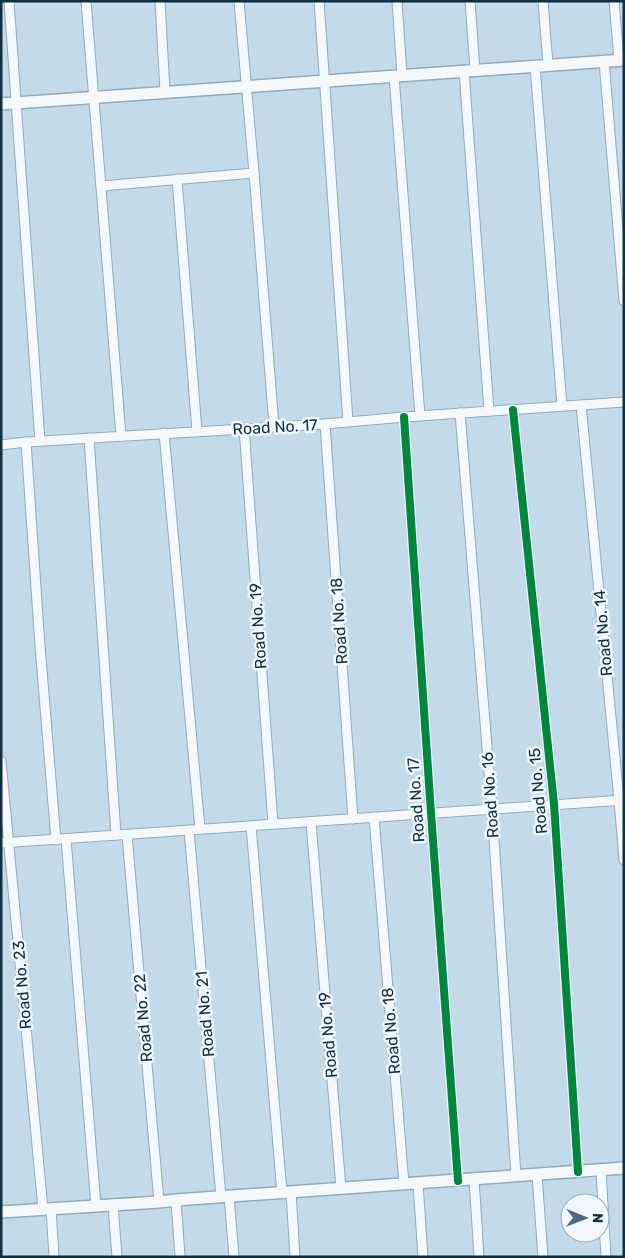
<svg xmlns="http://www.w3.org/2000/svg" width="625" height="1258" font-family="Rubik,sans-serif">
  <style>
    .lines { fill: none; stroke-linecap: round; stroke-linejoin: round }
    .minor-casing { stroke: #91abba; stroke-width: 11 }
    .tertiary-casing { stroke: #91abba; stroke-width: 14 }
    .minor { stroke: #f6f9fc; stroke-width: 9 }
    .tertiary { stroke: #f6f9fc; stroke-width: 11 }
    .cycleway-casing { stroke: #f1f8fd; stroke-width: 11 }
    .cycleway { stroke: #00873e; stroke-width: 8 }
    .labels { text-anchor: middle; dominant-baseline: central; stroke-width: 5; stroke-linejoin: round; paint-order: stroke }
    .street-label { font-size: 16px; fill: #0f2f42; stroke: #f1f8fd }
  </style>
  <rect width="100%" height="100%" fill="#c2dae9"/>
  <g class="lines">
    <defs>
      <g id="minor">
        <polyline points="9,1 40,441"/>
        <polyline points="86,1 121,436"/>
        <polyline points="160,1 165,92"/>
        <polyline points="239,1 254,173 274,426"/>
        <polyline points="319,1 348,422"/>
        <polyline points="397,1 402,75"/>
        <polyline points="470,1 475,70"/>
        <polyline points="543,1 548,65"/>
        <polyline points="614,1 619,60"/>
        <polyline points="604,61 624,301"/>
        <polyline points="535,66 562,406"/>
        <polyline points="464,71 489,411"/>
        <polyline points="394,76 420,416"/>
        <polyline points="177,179 197,431"/>
        <polyline points="101,186 254,173"/>
        <polyline points="581,405 619,800 624,860"/>
        <polyline points="513,410 554,804 578,1172"/>
        <polyline points="460,413 492,809 516,1176"/>
        <polyline points="404,417 431,813 458,1181"/>
        <polyline points="325,424 353,819"/>
        <polyline points="244,428 273,824"/>
        <polyline points="164,433 200,829"/>
        <polyline points="89,438 116,835"/>
        <polyline points="26,442 40,646 56,840"/>
        <polyline points="1,445 26,442 325,424 404,417 624,402"/>
        <polyline points="1,761 43,1209"/>
        <polyline points="374,817 404,1184"/>
        <polyline points="311,822 341,1189"/>
        <polyline points="251,826 282,1193"/>
        <polyline points="189,830 221,1197"/>
        <polyline points="127,835 159,1202"/>
        <polyline points="66,839 96,1206"/>
        <polyline points="1,843 624,800"/>
        <polyline points="601,1170 606,1257"/>
        <polyline points="537,1175 543,1257"/>
        <polyline points="474,1179 479,1257"/>
        <polyline points="418,1183 423,1257"/>
        <polyline points="291,1192 295,1257"/>
        <polyline points="229,1196 234,1257"/>
        <polyline points="176,1200 180,1257"/>
        <polyline points="113,1204 117,1257"/>
        <polyline points="51,1209 54,1257"/>
      </g>
      <g id="tertiary">
        <polyline points="1,104 624,60"/>
        <polyline points="1,1212 159,1202 176,1200 624,1168"/>
      </g>
    </defs>
    <use href="#minor" class="minor-casing"/>
    <use href="#tertiary" class="tertiary-casing"/>
    <use href="#minor" class="minor"/>
    <use href="#tertiary" class="tertiary"/>
    <defs>
      <g id="cycleway">
        <polyline points="513,410 554,804 578,1172"/>
        <polyline points="404,417 431,813 458,1181"/>
      </g>
    </defs>
    <use href="#cycleway" class="cycleway-casing"/>
    <use href="#cycleway" class="cycleway"/>
  </g>
  <g class="labels">
    <g class="street-label">
      <text transform="translate(275 427) rotate(-3)">Road No. 17</text>
      <text transform="translate(339 621) rotate(-94)">Road No. 18</text>
      <text transform="translate(258 626) rotate(-94)">Road No. 19</text>
      <text transform="translate(603 633) rotate(-95)">Road No. 14</text>
      <text transform="translate(538 791) rotate(-95)">Road No. 15</text>
      <text transform="translate(490 795) rotate(-94)">Road No. 16</text>
      <text transform="translate(416 800) rotate(-94)">Road No. 17</text>
      <text transform="translate(22 985) rotate(-95)">Road No. 23</text>
      <text transform="translate(205 1014) rotate(-95)">Road No. 21</text>
      <text transform="translate(143 1018) rotate(-95)">Road No. 22</text>
      <text transform="translate(391 1031) rotate(-95)">Road No. 18</text>
      <text transform="translate(328 1035) rotate(-95)">Road No. 19</text>
    </g>
  </g>
  <rect width="625" height="1258" fill="none" stroke="#0f2f42" stroke-width="5"/>
  <g transform="translate(585 1218) rotate(91)"><circle r="24" fill="#f1f8fd" stroke="#97a8b2"/>
  <path d="M0-4L9 19L0 12L-9 19Z" fill="#4e6b7c"/>
  <text y="-8" font-size="14" font-weight="bold" text-anchor="middle" fill="#0f2f42">N</text>
  </g>
</svg>
